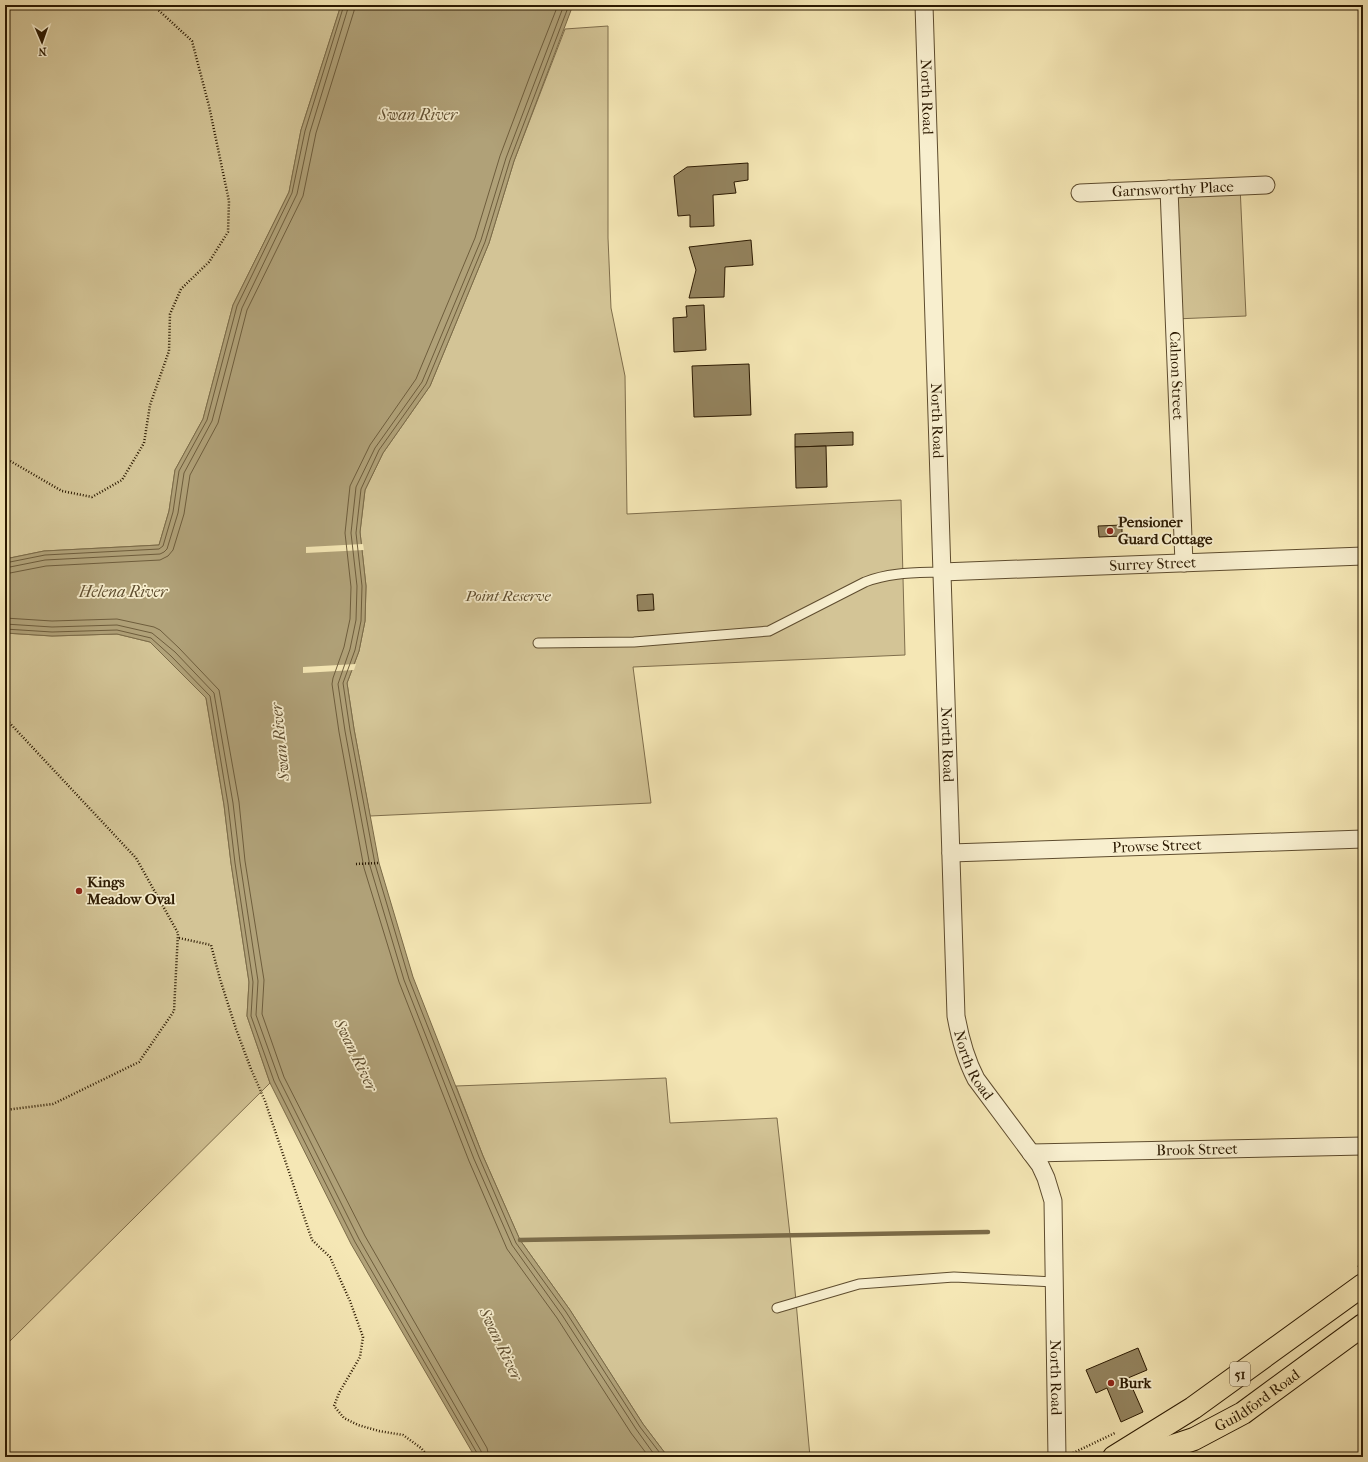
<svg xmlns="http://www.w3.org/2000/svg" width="1368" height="1462" font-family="'IM FELL French Canon',serif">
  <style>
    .green { fill: #d3c496; stroke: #7f6e4c }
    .water { fill: #b0a178; stroke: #7b6b48 }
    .pier { fill: #f5e7b5 }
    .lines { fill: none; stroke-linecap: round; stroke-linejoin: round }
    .shore { stroke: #6e5d3c; stroke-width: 1 }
    .stream { stroke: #7b6b48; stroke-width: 4.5 }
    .building { fill: #94845f; stroke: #2b1901 }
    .service-casing { stroke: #5e4c2e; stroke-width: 11 }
    .minor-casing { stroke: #5e4c2e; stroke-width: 19 }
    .trunk-casing { stroke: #2b1901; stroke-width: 24 }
    .path { stroke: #2b1901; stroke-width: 2.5; stroke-dasharray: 1 2; stroke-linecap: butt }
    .service { stroke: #f8efcf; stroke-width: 9 }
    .minor { stroke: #f8efcf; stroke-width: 17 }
    .trunk { stroke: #f5e7b5; stroke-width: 22 }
    .poi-dot { fill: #8f2418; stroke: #f8efcf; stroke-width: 1.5 }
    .labels { text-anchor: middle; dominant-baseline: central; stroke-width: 3.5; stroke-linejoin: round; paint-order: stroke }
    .shield { fill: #f8efcf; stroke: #68593f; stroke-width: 1 }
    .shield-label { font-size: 14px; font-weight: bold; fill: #2b1901 }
    .street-label { font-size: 15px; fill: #2b1901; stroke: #f8efcf }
    .poi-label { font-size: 15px; font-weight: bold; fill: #2b1901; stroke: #f8efcf; text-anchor: start }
    .park-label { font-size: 15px; font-style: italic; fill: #5d4c2e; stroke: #f8efcf }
    .water-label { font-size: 16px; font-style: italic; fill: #604f31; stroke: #f8efcf }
  </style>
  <rect width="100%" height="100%" fill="#f5e7b5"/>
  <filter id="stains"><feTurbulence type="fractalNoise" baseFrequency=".005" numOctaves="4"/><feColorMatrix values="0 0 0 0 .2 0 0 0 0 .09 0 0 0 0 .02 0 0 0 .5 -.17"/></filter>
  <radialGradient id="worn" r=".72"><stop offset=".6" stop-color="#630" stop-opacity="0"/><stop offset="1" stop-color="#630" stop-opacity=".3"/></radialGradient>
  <g class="green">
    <polygon points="5,5 341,5 301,130 289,192 233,305 203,419 175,470 169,511 159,545 44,551 5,559"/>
    <polygon points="608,26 608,238 611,308 625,376 627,514 901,500 905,655 633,667 651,803 370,816 354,729 347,683 359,651 365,621 366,586 360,532 365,490 383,453 430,386 489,243 514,161 565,29"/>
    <polygon points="1240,186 1246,316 1175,319 1169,189"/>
    <polygon points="5,633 52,636 117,634 150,642 206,698 224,805 231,863 249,982 247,1016 270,1083 5,1346"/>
    <polygon points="666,1078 670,1123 777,1118 790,1235 810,1457 668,1457 643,1424 570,1310 520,1240 483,1156 456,1086"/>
  </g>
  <polygon class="water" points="341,5 573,5 514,161 489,243 430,386 383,453 365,490 360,532 366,586 365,621 359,651 347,683 354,729 379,863 413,977 483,1156 520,1240 570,1310 643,1424 668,1457 475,1457 351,1244 270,1083 247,1016 249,982 231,863 224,805 206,698 150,642 117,634 52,636 5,633 5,559 44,551 159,545 169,511 175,470 203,419 233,305 289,192 301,130"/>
  <g class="pier">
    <polygon points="363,544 364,550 306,553 306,547"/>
    <polygon points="356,664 354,670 303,673 303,667"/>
  </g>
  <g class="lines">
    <g class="shore">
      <polyline points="558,5 530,76 500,156 475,238 416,379 370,445 350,486 345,533 351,587 350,619 344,647 333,678 332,684 339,732 364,868 399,982 469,1161 507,1249 557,1318 631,1433 649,1457"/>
      <polyline points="564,5 506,158 481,240 422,382 375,448 356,487 351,533 357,586 356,620 350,649 338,684 345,731 370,866 404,980 474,1159 512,1245 562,1315 636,1429 656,1457"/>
      <polyline points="569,5 510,160 485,242 426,384 379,450 361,489 356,533 362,586 361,621 355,650 343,683 350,730 375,864 409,979 479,1157 516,1243 566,1312 640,1427 663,1457"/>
      <polyline points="5,563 45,555 159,549 163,546 173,512 179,471 207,420 237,306 292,193 305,131 344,5"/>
      <polyline points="5,568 45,560 160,554 164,552 167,549 178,513 184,473 212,421 242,308 297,194 310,132 349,5"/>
      <polyline points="5,574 46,566 160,560 168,556 173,550 184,514 190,475 218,423 247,310 303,196 316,133 354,11 355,5"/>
      <polyline points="5,618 52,621 117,619 154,627 160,630 179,648 219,690 239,802 245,861 264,980 262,1014 284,1077 365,1236 487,1448 489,1457"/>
      <polyline points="5,624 52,627 117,625 152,633 175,652 214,693 233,803 240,862 258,981 256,1015 279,1079 359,1239 481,1451 483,1457"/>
      <polyline points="5,629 52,632 117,630 151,638 171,656 210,696 228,804 235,863 253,982 251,1016 274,1081 355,1242 477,1453 478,1457"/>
    </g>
    <polyline class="stream" points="520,1240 988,1232"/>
  </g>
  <g class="building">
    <polygon points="748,163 748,180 734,182 736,193 713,195 714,226 690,227 690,215 678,216 674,176 687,167"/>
    <polygon points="751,240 753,265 725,267 724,297 689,298 696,270 689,247"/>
    <polygon points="704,305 706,350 674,352 673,318 687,317 686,306"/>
    <polygon points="749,364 751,415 694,417 692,366"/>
    <polygon points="853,432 853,445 795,447 795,434"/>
    <polygon points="826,446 827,487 796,488 795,447"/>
    <polygon points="1122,525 1122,536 1099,537 1098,526"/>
    <polygon points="653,594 654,610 638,611 637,595"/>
    <polygon points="1138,1348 1147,1370 1128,1378 1143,1412 1121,1422 1107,1388 1096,1393 1086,1370"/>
  </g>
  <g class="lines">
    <defs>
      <g id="service">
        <path d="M538,643L634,642L769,631L865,582C890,572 916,573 942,572"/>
        <polyline points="777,1308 859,1284 954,1277 1054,1282"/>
      </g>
      <g id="minor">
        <path id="s1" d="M924,5L956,1016C960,1038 965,1058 976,1079L1040,1165L1046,1178L1053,1201L1057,1457"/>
        <path id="s2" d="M1169,189L1184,563"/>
        <path id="s3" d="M1080,193L1266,185"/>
        <path id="s4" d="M942,572L1363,556"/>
        <path id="s5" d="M951,853L1363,839"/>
        <path id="s6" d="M1031,1153L1363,1146"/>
      </g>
      <g id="trunk">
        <polyline points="1114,1457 1193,1408 1363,1285"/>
        <path id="s7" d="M1140,1457L1194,1439L1243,1413L1363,1325"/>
      </g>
    </defs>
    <use href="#service" class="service-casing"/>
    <use href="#minor" class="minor-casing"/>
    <use href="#trunk" class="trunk-casing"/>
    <g class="path">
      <polyline points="5,458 62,491 92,497 122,480 144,443 150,405 169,351 170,314 181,289 209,262 228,232 229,201 209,106 192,41 153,5"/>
      <polyline points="5,718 136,858 178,933 174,1011 139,1062 53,1104 5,1110"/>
      <polyline points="356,864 379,863"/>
      <polyline points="179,938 211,945 220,979 236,1029 251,1069 265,1101 312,1240 330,1257 350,1301 363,1337 360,1357 339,1393 334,1406 344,1418 358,1425 379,1431 403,1435 421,1448 429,1457"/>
      <polyline points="1358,1267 1363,1264"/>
      <polyline points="1073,1453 1115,1433"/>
    </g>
    <use href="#service" class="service"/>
    <use href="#minor" class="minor"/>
    <use href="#trunk" class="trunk"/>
  </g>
  <g class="poi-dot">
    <circle cx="1110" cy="531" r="4"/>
    <circle cx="79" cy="891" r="4"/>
    <circle cx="1111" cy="1383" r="4"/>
  </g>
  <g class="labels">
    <rect class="shield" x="1230" y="1362" width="20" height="24" rx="3"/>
    <g class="shield-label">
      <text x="1240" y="1374">51</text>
    </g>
    <g class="street-label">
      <text stroke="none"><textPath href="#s1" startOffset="92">North Road</textPath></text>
      <text stroke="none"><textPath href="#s3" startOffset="93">Garnsworthy Place</textPath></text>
      <text stroke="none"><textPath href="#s2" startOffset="187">Calnon Street</textPath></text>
      <text stroke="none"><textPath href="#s1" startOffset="416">North Road</textPath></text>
      <text stroke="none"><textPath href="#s4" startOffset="211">Surrey Street</textPath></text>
      <text stroke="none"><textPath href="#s1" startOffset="740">North Road</textPath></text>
      <text stroke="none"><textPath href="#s5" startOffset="206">Prowse Street</textPath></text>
      <text stroke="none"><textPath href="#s1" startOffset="1064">North Road</textPath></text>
      <text stroke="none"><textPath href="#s6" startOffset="166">Brook Street</textPath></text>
      <text stroke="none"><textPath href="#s1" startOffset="1400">North Road</textPath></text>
      <text stroke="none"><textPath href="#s7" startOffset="131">Guildford Road</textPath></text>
    </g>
    <g class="poi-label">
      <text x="1118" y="522">Pensioner<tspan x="1118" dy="17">Guard Cottage</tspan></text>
      <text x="87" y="882">Kings<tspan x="87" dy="17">Meadow Oval</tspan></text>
      <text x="1119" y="1383">Burk</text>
    </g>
    <g class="park-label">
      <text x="508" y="596">Point Reserve</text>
    </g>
    <g class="water-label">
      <text x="418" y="114">Swan River</text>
      <text x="123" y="591">Helena River</text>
      <text transform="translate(280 742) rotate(-96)">Swan River</text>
      <text transform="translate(356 1055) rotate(64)">Swan River</text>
      <text transform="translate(501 1344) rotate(64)">Swan River</text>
    </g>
  </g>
  <rect width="1368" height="1462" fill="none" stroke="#f5e7b5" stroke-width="20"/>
  <rect x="6" y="6" width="1356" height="1450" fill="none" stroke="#2b1901" stroke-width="2"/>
  <rect x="10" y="10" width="1348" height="1442" fill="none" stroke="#2b1901"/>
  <g transform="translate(42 42) rotate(178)" stroke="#f8efcf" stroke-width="3" paint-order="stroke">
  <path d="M0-3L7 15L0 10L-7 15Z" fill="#2b1901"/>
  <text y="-6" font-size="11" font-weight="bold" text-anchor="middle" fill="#2b1901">N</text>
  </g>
  <rect width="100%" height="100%" filter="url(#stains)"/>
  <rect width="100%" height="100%" fill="url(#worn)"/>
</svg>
